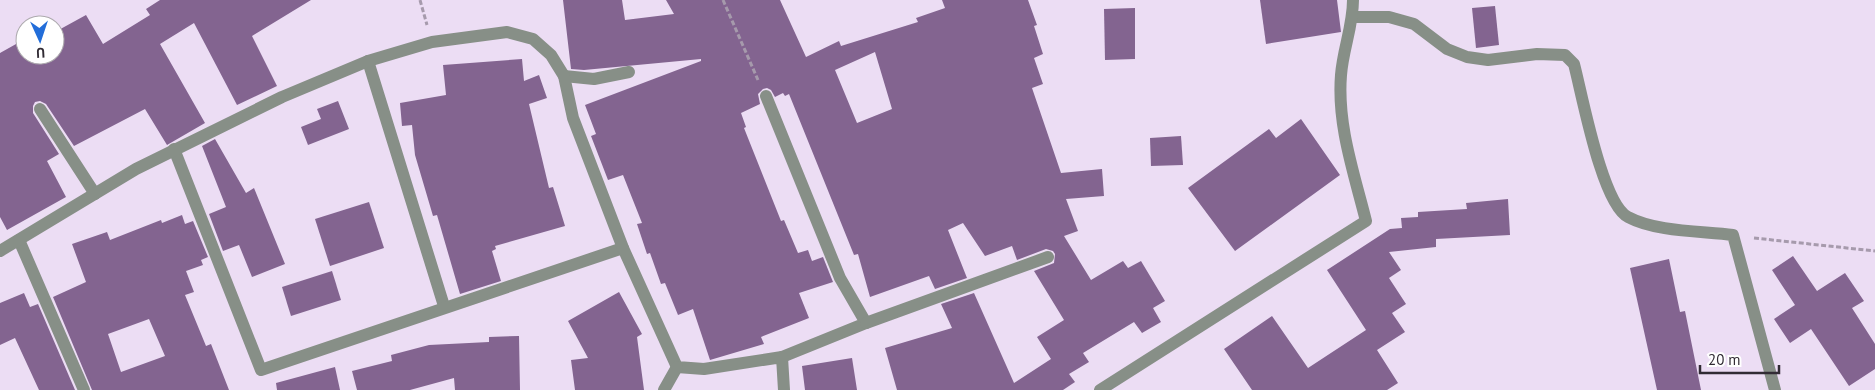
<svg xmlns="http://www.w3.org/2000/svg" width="1875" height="390" font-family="'PT Sans',sans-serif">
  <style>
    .building { fill: #836490; fill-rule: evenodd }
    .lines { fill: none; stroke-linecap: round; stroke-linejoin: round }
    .path { stroke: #a69aac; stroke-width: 3; stroke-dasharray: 5 2.5; stroke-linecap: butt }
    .minor { stroke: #878f87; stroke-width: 12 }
  </style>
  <rect width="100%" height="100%" fill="#ecddf4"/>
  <g class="building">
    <polygon points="160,0 311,0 252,36 277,86 237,105 194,23 160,44 205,123 167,145 145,109 74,146 46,104 40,101 35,102 33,106 33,113 59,154 47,161 66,197 7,230 0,217 0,53 25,39 25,55 55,55 55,32 86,15 103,44 150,15 146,9"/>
    <path d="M563,0H622L625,20L674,14L666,0H780L806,57L839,41L841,46L918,22L916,18L945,8L942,0H1028L1037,25L1034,26L1043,54L1034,58L1043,84L1032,88L1061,173L1102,169L1104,196L1066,199L1078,231L1064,236L1091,280L1123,261L1128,268L1141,261L1165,301L1153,308L1161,322L1142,333L1134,322L1083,353L1089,362L1069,374L1075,382L1063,390H897L885,348L952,328L941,304L974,293L1014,383L1051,359L1037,337L1064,320L1034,271L1054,263L1055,254L1053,251L1046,249L1017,260L1012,246L985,256L963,223L948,230L967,278L935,289L929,276L870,297L858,254L854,255L789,94L785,96L783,93L775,97L771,90L767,88L763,89L758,94L760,104L741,113L746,127L744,128L781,221L784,220L798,253L808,250L812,261L823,257L833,282L799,293L809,318L761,337L764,344L710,360L693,309L678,315L665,283L661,284L650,253L647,254L637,224L642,223L623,175L608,180L591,136L596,134L585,105L701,61V59L584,70L571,69ZM875,52L892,109L857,123L835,70Z"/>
    <polygon points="1260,0 1337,0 1341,32 1266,44"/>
    <polygon points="1495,6 1499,45 1476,48 1472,8"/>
    <polygon points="1135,8 1135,59 1105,60 1104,9"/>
    <polygon points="522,59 524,81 539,75 547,98 529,104 549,188 553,187 565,226 495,246 496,249 492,251 501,281 460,294 437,215 433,216 415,155 412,125 402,126 400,103 446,95 443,65"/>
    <polygon points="338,101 349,129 308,145 301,127 321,119 317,109"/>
    <polygon points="1301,119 1340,175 1235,251 1188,188 1269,129 1276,138"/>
    <polygon points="1181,136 1183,165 1151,166 1150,138"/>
    <polygon points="215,139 246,193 254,188 285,264 252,277 239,245 223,251 209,214 226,207 202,146"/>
    <polygon points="1508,199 1510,235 1436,239 1436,247 1389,252 1401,270 1389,278 1406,304 1392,313 1405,332 1377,350 1398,383 1387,390 1252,390 1224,349 1272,316 1308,368 1366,330 1327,270 1390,229 1402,228 1401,218 1418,217 1418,212 1467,209 1466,203"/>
    <polygon points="369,202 384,248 330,266 315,219"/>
    <path d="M182,215L185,224L193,221L208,257L201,260L203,265L186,271L194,292L185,295L206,346L211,344L229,390H92L53,297L86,282L72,244L107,232L110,240L161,220L162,223ZM149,319L165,356L121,372L108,334Z"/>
    <polygon points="1793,256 1817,291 1845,273 1864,301 1852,308 1875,344 1875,369 1849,386 1811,329 1790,343 1774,319 1795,305 1772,270"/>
    <polygon points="1669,259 1680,312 1685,311 1701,390 1657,390 1630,268"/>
    <polygon points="332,271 341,300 291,316 282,287"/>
    <polygon points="619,292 642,334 637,337 644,390 575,390 571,360 588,358 568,321"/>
    <polygon points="24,293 30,307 38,304 75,390 39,390 15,338 0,345 0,303"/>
    <polygon points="519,336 520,390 455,390 454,378 410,390 357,390 352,371 392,361 391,355 429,345 489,342 489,337"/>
    <polygon points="852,358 857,390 805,390 802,366"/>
    <polygon points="335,367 340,390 277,390 276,383"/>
  </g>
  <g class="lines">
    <g class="path">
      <polyline points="420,0 427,25"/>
      <polyline points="723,0 758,80"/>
      <polyline points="1754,238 1875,251"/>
    </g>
    <g class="minor">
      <path d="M1353,17H1389L1414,24L1447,49L1467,57L1488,60L1537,54L1565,55L1574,64C1582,94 1602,204 1628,217C1656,232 1701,231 1733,235L1775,390"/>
      <polyline points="368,61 444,306"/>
      <polyline points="564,76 594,79 629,72"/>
      <polyline points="766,96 840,278 866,323 782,357"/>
      <polyline points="40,109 95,194"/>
      <polyline points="174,149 261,370 623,248"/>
      <polyline points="19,240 84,390"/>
      <polyline points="0,251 136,169 282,97 368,61 432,42 507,32 533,39 551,55 564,76 573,118 623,248 677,367 704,369 782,357 784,390"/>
      <polyline points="866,323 1048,257"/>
      <polyline points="664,390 677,367"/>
      <path d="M1100,390L1366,221C1354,173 1337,125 1341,75C1343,49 1353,26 1353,0"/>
    </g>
  </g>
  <g transform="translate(40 40) rotate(177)"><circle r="24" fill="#ffffff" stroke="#adaaae"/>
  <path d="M0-4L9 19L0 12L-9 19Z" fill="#226dd9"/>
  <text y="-8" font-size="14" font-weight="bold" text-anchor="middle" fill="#312b34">U</text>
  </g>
  <path d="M1700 365v8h79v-8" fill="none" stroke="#312b34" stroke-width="2.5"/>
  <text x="1708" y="365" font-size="15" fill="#312b34" stroke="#ffffff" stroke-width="4" paint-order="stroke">20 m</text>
</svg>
